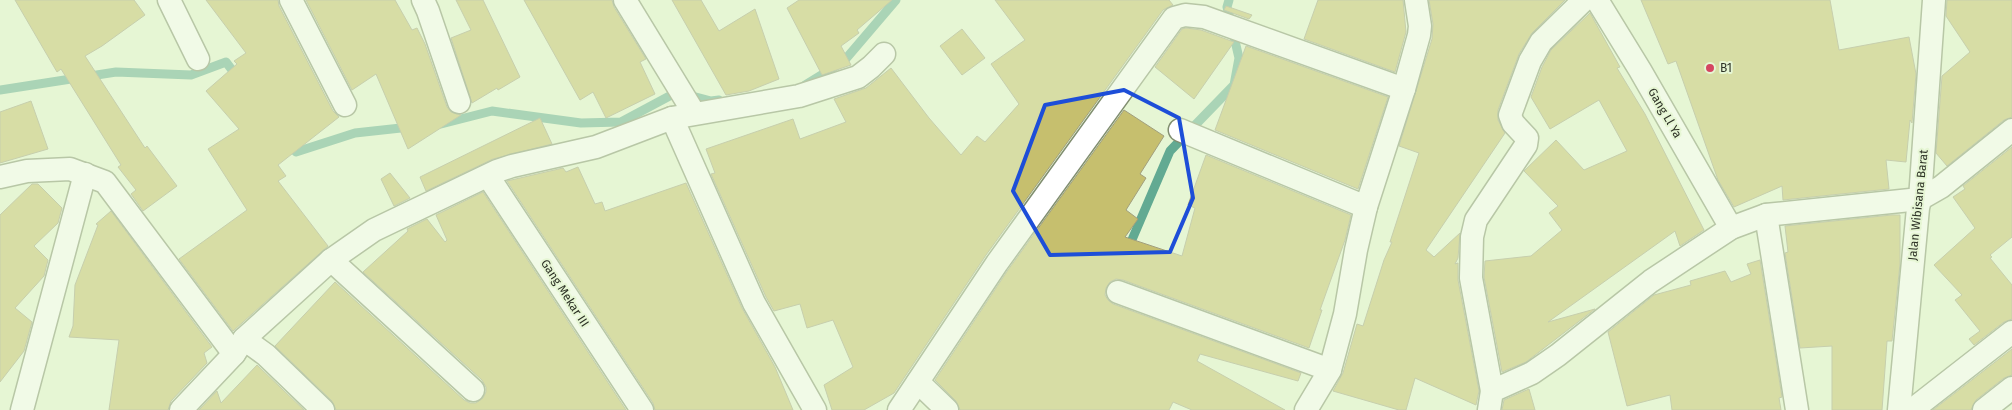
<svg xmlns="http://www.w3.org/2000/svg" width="2012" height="410" font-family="'Fira Sans',sans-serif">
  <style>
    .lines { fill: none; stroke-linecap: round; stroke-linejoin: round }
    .stream { stroke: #62aa92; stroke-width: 9 }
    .building { fill: #c6bf6e; stroke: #a19f7e }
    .street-casing { stroke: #818e70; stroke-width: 25 }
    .street { stroke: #fff; stroke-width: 22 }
    .marked { fill: none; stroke: #1d4ed8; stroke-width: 4; stroke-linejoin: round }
    .poi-dot { fill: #d54561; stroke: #e6f6d4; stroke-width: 2 }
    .labels { text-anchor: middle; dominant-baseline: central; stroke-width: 4; stroke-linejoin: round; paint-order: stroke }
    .poi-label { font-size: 12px; fill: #2c3125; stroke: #e6f6d4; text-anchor: start }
    .street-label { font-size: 12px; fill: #2c3125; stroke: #e6f6d4 }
  </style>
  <rect width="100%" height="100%" fill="#e6f6d4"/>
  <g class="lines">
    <g class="stream">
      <polyline points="805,85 844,61 896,0"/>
      <polyline points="0,90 116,72 191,75 226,62 238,78"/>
      <polyline points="441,124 492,111 581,123 621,122 677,92 711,101 719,100"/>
      <polyline points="289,143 296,152 355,133 410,127"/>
      <polyline points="1128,249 1170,151 1234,85 1239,58 1227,7 1229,0"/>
    </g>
  </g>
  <g class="building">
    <polygon points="15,0 134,0 145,15 102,46 85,56 145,148 147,146 177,186 143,211 131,194 136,190 118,167 121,165 61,69 57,72"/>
    <polygon points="206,0 278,0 279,6 333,111 339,117 278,165 286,176 278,181 328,246 233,331 179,259 247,210 208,149 239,129 206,91 237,64 234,61 246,53"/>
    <polygon points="306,0 395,0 412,30 417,28 425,44 447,107 451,112 461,115 408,149 376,74 352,90"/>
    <polygon points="456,0 483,0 520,77 498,90 497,88 472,103 451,38 471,30"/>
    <polygon points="524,0 612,0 614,7 646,59 640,62 655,94 606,118 593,92 580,100"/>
    <polygon points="672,0 701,0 719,31 755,9 779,79 749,91 726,95"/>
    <polygon points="799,0 892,0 857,30 859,33 841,46 851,65 822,75 787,8"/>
    <polygon points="995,0 1169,0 1173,5 1163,10 986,255 894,393 864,410 832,410 824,385 853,367 833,320 807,328 800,304 774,311 766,297 711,174 715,173 706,149 793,119 800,139 846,122 834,99 866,88 891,68 929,118 961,155 977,136 985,142 1019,104 991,64 1025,40"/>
    <polygon points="1318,0 1403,0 1406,32 1395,72 1304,39"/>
    <polygon points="1429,0 1565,0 1532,33 1519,54 1498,110 1498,120 1505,133 1426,250 1434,257 1460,233 1458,258 1455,264 1458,263 1458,280 1479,391 1476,405 1415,378 1406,410 1399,410 1333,391 1343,373 1357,324 1363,326 1384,260 1392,242 1390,242 1419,153 1399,146 1432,39 1433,24"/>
    <polygon points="1641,0 1830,0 1839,50 1909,37 1916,74 1912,123 1910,120 1906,162 1886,160 1889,189 1783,200 1782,186 1734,207 1718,180 1676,61 1668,64"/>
    <polygon points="1947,0 2012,0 2012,117 2004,120 1947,166 1936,153 1942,76 1970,52 1946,16"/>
    <polygon points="1226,6 1252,15 1249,19 1224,10"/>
    <polygon points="1590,13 1620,67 1617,68 1645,114 1704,230 1680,246 1675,231 1548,322 1595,309 1526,362 1502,372 1484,277 1485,261 1531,256 1562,230 1549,213 1558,206 1524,171 1556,140 1584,170 1627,151 1599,100 1550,129 1531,97 1542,67 1551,50"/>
    <polygon points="1186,28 1201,30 1234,42 1194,99 1155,67 1182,29"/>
    <polygon points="962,29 985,58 962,75 940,46"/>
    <polygon points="1246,46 1388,97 1358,189 1215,130"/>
    <polygon points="31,101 48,149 0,163 0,112"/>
    <polygon points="1124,110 1164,136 1140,174 1146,178 1126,210 1138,219 1125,237 1182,256 1195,208 1188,205 1206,155 1351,215 1345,240 1320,310 1322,310 1309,348 1123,280 1116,279 1110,282 1106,288 1105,295 1108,300 1113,304 1301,373 1298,381 1200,354 1197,361 1285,410 1192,410 1173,402 1169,410 960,410 956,401 935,380 1008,270"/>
    <polygon points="540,118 552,144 493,159 426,191 420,177"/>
    <polygon points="2012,147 2012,237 1990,255 1992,257 1990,258 2012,285 2012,319 2004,322 1974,345 1969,339 1980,331 1955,300 1962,295 1934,265 1975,228 1953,197 1965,189 1963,186"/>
    <polygon points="578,167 595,204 602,202 605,211 686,183 742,308 775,367 793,410 655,410 653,403 507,181 563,168 566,172"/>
    <polygon points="390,173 410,198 394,206 381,179"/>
    <polygon points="32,184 38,184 62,208 58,223 34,246 48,260 44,276 15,308 32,322 24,351 0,382 0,215"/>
    <polygon points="483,192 626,410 336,410 332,401 275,346 335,282 464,400 470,403 476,403 483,398 486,392 486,387 482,380 363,272 408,231 407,229 427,219 445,242 447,240 436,215"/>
    <polygon points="111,211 212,347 204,353 207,363 171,401 168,410 109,410 119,340 69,337 73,326 75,285 98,225 96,224"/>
    <polygon points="1892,215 1900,215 1900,264 1892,341 1887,341 1882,410 1832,410 1832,346 1800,348 1785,253 1788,252 1785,226"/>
    <polygon points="1760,260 1782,397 1779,398 1781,410 1672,410 1670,395 1627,406 1608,332 1654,295 1691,285 1690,281 1725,271 1731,282 1751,274 1747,264"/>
    <polygon points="2012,349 2012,375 2004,378 1976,400 1971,410 1933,410"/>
    <polygon points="257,365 304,410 199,410 217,391 221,403"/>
    <polygon points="1529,389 1535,410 1502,410 1504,400"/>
  </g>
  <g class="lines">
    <defs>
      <g id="street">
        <polyline points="169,0 198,59"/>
        <polyline points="291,0 345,105"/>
        <polyline points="423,0 428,11 459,102"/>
        <polyline points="625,0 694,113"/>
        <polyline points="1597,0 1640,70 1731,228"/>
        <polyline points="672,118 754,303 815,410"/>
        <polyline points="1180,130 1366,207"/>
        <polyline points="488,176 642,410"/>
        <polyline points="0,177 27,171 70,169 105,182 234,354"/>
        <polyline points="1766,215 1797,410"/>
        <polyline points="331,260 473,390"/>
        <polyline points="1118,292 1330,370"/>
        <polyline points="244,339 331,260 374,230 497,171 512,166 596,147 672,118 799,96 858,77 871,67 884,54"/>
        <polyline points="918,382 947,410"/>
        <polyline points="1492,391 1471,278 1472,237 1476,220 1526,145 1527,138 1513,123 1510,115 1530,61 1541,42 1584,0"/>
        <polyline points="22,410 85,174"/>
        <polyline points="181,410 234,354 244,339 266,355 323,410"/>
        <polyline points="899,410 997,263 1174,18 1185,15 1204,17 1404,89"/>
        <polyline points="1306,410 1330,370 1345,314 1356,250 1366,207 1404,89 1419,35 1420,26 1416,0"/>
        <polyline points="1489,410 1492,391 1532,373 1558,355 1651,281 1731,228 1766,215 1920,199 1941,187 2012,130"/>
        <polyline points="1899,410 1918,208 1920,199 1934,0"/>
        <polyline points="1912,410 2012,332"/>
        <polyline points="1984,410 2012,388"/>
      </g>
    </defs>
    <use href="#street" class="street-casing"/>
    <use href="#street" class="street"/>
  </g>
  <path d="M0 0H2012V410H0ZM1124,90L1179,118L1193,198L1170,252L1050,255L1013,191L1045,105Z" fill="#e6f6d4" fill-opacity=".55" fill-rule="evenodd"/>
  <path class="marked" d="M1124,90L1179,118L1193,198L1170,252L1050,255L1013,191L1045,105Z"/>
  <circle class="poi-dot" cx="1710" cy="68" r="5"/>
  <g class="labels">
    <g class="poi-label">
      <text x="1720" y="68">B1</text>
    </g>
    <g class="street-label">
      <text transform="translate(1665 113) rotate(60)">Gang Ll Ya</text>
      <text transform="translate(1918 205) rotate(-84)">Jalan Wibisana Barat</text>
      <text transform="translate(565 293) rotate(57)">Gang Mekar III</text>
    </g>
  </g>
</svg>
